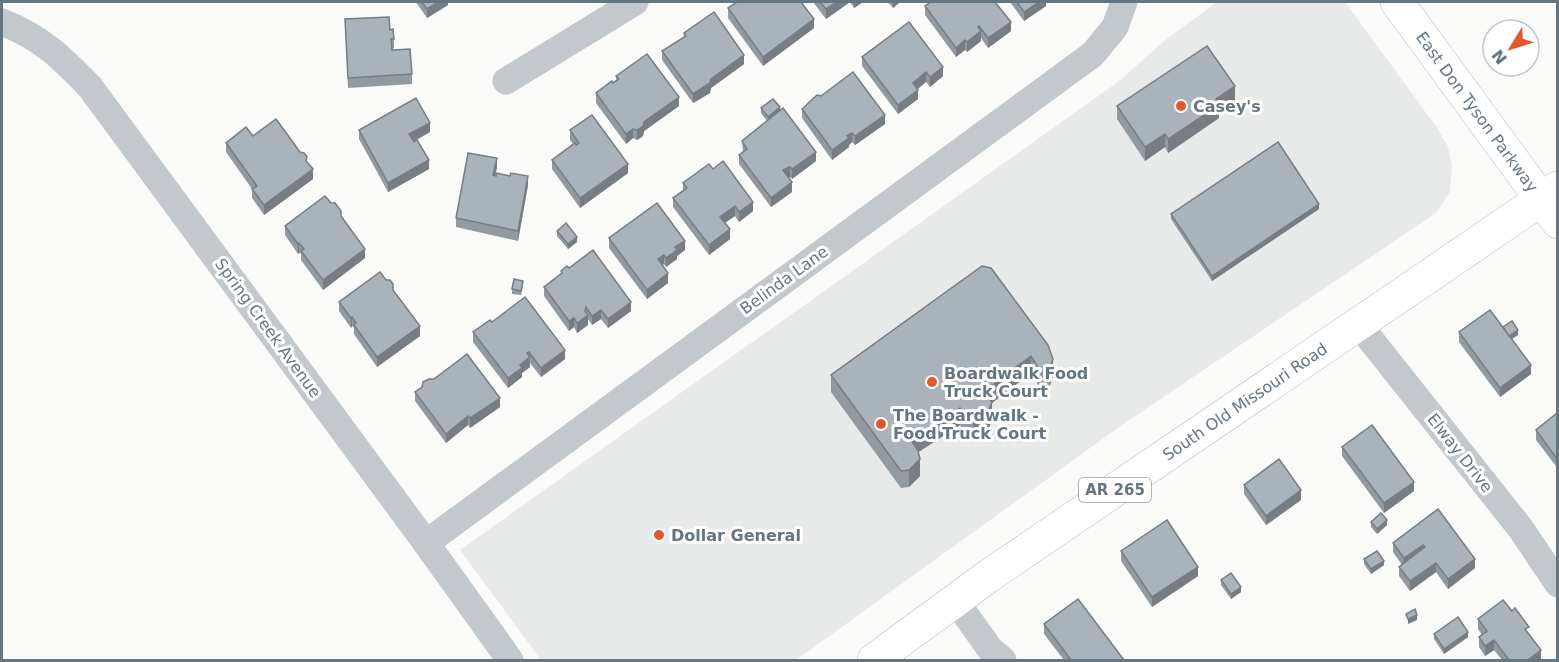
<svg xmlns="http://www.w3.org/2000/svg" width="1559" height="662" font-family="'DejaVu Sans',sans-serif">
  <style>
    .built { fill: #e8e9e9 }
    .lines { fill: none; stroke-linecap: round; stroke-linejoin: round }
    .secondary-casing { stroke: #b3babf; stroke-width: 34 }
    .primary-casing { stroke: #b5babe; stroke-width: 34 }
    .minor { stroke: #c3c8cc; stroke-width: 27 }
    .secondary { stroke: #fff; stroke-width: 33 }
    .primary { stroke: #fff; stroke-width: 33 }
    .wall { fill: #929a9f }
    .shaded-wall { fill: #777d82 }
    .building { fill: #aab3b9; stroke: #777d82; stroke-width: 1.5 }
    .poi-dot { fill: #e4572e; stroke: #fff; stroke-width: 2 }
    .labels { text-anchor: middle; dominant-baseline: central; stroke-width: 6; stroke-linejoin: round; paint-order: stroke }
    .shield { fill: #fff; stroke: #939fa8; stroke-width: 1.5 }
    .shield-label { font-size: 15px; font-weight: bold; fill: #657683 }
    .poi-label { font-size: 16px; font-weight: bold; fill: #657683; stroke: #fff; text-anchor: start }
    .street-label { font-size: 16px; fill: #657683; stroke: #fff }
  </style>
  <rect width="100%" height="100%" fill="#fafaf8"/>
  <polygon class="built" points="1217,2 1345,2 1438,129 1448,147 1452,165 1450,192 1436,213 1122,425 796,660 541,660 460,550 1118,82 1164,41"/>
  <g class="lines">
    <defs>
      <g id="secondary">
        <path id="s1" d="M1397,2L1558,222"/>
      </g>
      <g id="primary">
        <path id="s2" d="M874,660L990,575L1558,188"/>
      </g>
    </defs>
    <use href="#secondary" class="secondary-casing"/>
    <use href="#primary" class="primary-casing"/>
    <g class="minor">
      <path d="M2,22C42,38 61,57 90,87L426,543L510,660"/>
      <polyline points="506,81 635,2"/>
      <polyline points="1359,325 1521,529 1558,584"/>
      <polyline points="426,543 1093,54 1115,27 1124,2"/>
      <polyline points="955,600 990,649 1003,660"/>
    </g>
    <use href="#secondary" class="secondary"/>
    <use href="#primary" class="primary"/>
  </g>
  <g class="wall">
    <polygon points="416,2 448,2 448,5 427,18"/>
    <polygon points="813,2 850,2 826,19"/>
    <polygon points="850,2 863,2 854,8"/>
    <polygon points="888,2 900,2 893,8"/>
    <polygon points="1010,2 1046,2 1046,6 1024,21"/>
    <polygon points="925,6 1011,31 988,48 981,38 981,41 967,52 965,50 956,57 925,15"/>
    <polygon points="728,8 814,28 763,66 728,18"/>
    <polygon points="345,19 390,30 394,39 394,48 392,49 392,50 412,74 412,84 348,88"/>
    <polygon points="684,33 744,64 711,88 710,93 693,103 662,60 662,51 684,37"/>
    <polygon points="862,57 943,76 930,87 926,82 918,89 918,99 898,114 862,66"/>
    <polygon points="616,76 679,106 644,131 643,136 637,140 633,138 626,144 596,103 596,93 616,80"/>
    <polygon points="1235,100 1219,110 1219,118 1168,153 1165,147 1145,161 1117,119 1117,106"/>
    <polygon points="761,108 780,111 816,161 792,179 790,177 788,177 792,192 771,207 739,164 739,155 743,152 742,141 767,121 761,113"/>
    <polygon points="802,109 885,124 855,145 852,142 849,145 849,147 832,160 802,118"/>
    <polygon points="359,130 430,132 414,141 429,169 388,192 359,139"/>
    <polygon points="570,130 628,173 580,208 552,169 552,160 573,144 570,140"/>
    <polygon points="226,143 307,162 313,179 264,215 252,198 252,189 226,152"/>
    <polygon points="497,167 495,176 510,176 528,185 518,241 456,227 456,218"/>
    <polygon points="713,169 753,211 739,222 735,216 725,223 730,239 709,255 673,207 673,198 683,190 683,183"/>
    <polygon points="1319,209 1212,281 1171,219 1171,214"/>
    <polygon points="341,216 365,258 323,290 301,260 301,254 299,253 298,254 285,235 285,226"/>
    <polygon points="557,231 577,242 568,249 557,236"/>
    <polygon points="609,238 685,250 677,256 677,259 666,267 664,264 662,265 668,283 647,299 609,248"/>
    <polygon points="982,266 1053,376 1049,388 1040,388 1031,373 992,403 992,419 989,428 973,439 968,436 960,425 918,452 920,476 909,487 901,488 831,392 831,375"/>
    <polygon points="569,268 631,311 608,328 601,319 592,325 588,319 588,325 577,333 574,327 569,331 544,296 544,287 561,274 561,271"/>
    <polygon points="523,286 521,295 512,294 512,289"/>
    <polygon points="393,290 420,336 377,367 354,334 354,328 352,326 351,328 339,311 339,302"/>
    <polygon points="492,322 565,359 541,377 530,363 530,367 522,373 522,377 508,388 473,342 473,332"/>
    <polygon points="1503,327 1518,335 1512,339 1531,374 1500,397 1459,342 1459,332"/>
    <polygon points="415,392 500,407 470,428 468,425 446,443 415,401"/>
    <polygon points="1557,413 1557,473 1556,471 1556,466 1536,440 1536,430"/>
    <polygon points="1342,447 1414,491 1384,513 1342,456"/>
    <polygon points="1244,485 1301,500 1266,525 1244,494"/>
    <polygon points="1438,509 1475,568 1448,589 1436,572 1410,591 1399,576 1399,567 1402,565 1393,552 1393,543"/>
    <polygon points="1371,522 1387,525 1377,534 1371,527"/>
    <polygon points="1121,551 1198,576 1152,607 1121,561"/>
    <polygon points="1364,559 1384,565 1371,574 1364,564"/>
    <polygon points="1221,580 1241,592 1231,599 1221,585"/>
    <polygon points="1478,619 1529,633 1541,660 1502,660 1494,650 1485,656 1479,647 1479,637 1482,635 1478,629"/>
    <polygon points="1044,624 1124,660 1064,660 1044,634"/>
    <polygon points="1434,634 1468,637 1444,654 1434,639"/>
  </g>
  <g class="shaded-wall">
    <polygon points="438,2 448,2 448,5 427,18 427,9"/>
    <polygon points="837,2 850,2 826,19 826,9"/>
    <polygon points="854,2 863,2 854,8"/>
    <polygon points="895,2 900,2 893,8 893,3"/>
    <polygon points="1039,2 1046,2 1046,6 1024,21 1024,12"/>
    <polygon points="814,19 814,28 763,66 763,57"/>
    <polygon points="1011,22 1011,31 988,48 988,38"/>
    <polygon points="979,26 979,33 981,31 981,41 967,52 967,42"/>
    <polygon points="965,40 965,50 956,57 956,48"/>
    <polygon points="744,55 744,64 711,88 710,93 693,103 693,94 711,79"/>
    <polygon points="943,67 943,76 930,87 930,77"/>
    <polygon points="926,72 926,82 913,92 913,83"/>
    <polygon points="1235,86 1235,100 1219,110 1219,118 1168,153 1168,139 1216,99"/>
    <polygon points="918,90 918,99 898,114 898,105"/>
    <polygon points="679,97 679,106 644,131 643,136 637,140 637,130 644,122"/>
    <polygon points="780,107 780,112 768,122 768,117"/>
    <polygon points="885,115 885,124 855,145 855,136"/>
    <polygon points="430,123 430,132 409,144 409,134"/>
    <polygon points="633,129 633,138 626,144 626,134"/>
    <polygon points="852,133 852,142 849,145 849,147 832,160 832,150"/>
    <polygon points="1165,134 1165,147 1145,161 1145,147"/>
    <polygon points="816,152 816,161 792,179 792,169"/>
    <polygon points="497,158 497,167 493,185 493,175"/>
    <polygon points="429,160 429,169 388,192 388,183"/>
    <polygon points="628,164 628,173 580,208 580,198"/>
    <polygon points="790,167 790,177 783,180 783,170"/>
    <polygon points="313,169 313,179 264,215 264,205"/>
    <polygon points="528,176 528,185 518,241 518,231"/>
    <polygon points="792,182 792,192 771,207 771,198"/>
    <polygon points="753,202 753,211 739,222 739,212"/>
    <polygon points="1319,204 1319,209 1212,281 1212,276"/>
    <polygon points="735,206 735,216 720,226 720,217"/>
    <polygon points="730,229 730,239 709,255 709,245"/>
    <polygon points="577,237 577,242 568,249 568,244"/>
    <polygon points="685,241 685,250 677,256 677,259 666,267 666,258 675,247"/>
    <polygon points="299,243 299,253 298,254 298,244"/>
    <polygon points="365,249 365,258 323,290 323,280"/>
    <polygon points="664,255 664,264 658,268 658,259"/>
    <polygon points="668,273 668,283 647,299 647,290"/>
    <polygon points="631,302 631,311 608,328 608,319"/>
    <polygon points="586,307 585,317 588,315 588,325 577,333 577,323"/>
    <polygon points="601,310 601,319 592,325 592,316"/>
    <polygon points="352,317 352,326 351,328 351,318"/>
    <polygon points="574,318 574,327 569,331 569,321"/>
    <polygon points="420,326 420,336 377,367 377,357"/>
    <polygon points="1518,330 1518,335 1508,341 1508,336"/>
    <polygon points="565,350 565,359 541,377 541,368"/>
    <polygon points="529,352 530,367 522,373 522,377 508,388 508,378 520,365"/>
    <polygon points="1031,356 1031,373 992,403 992,419 989,428 973,439 973,422 983,392"/>
    <polygon points="1053,359 1053,376 1049,388 1049,371"/>
    <polygon points="1531,365 1531,374 1500,397 1500,388"/>
    <polygon points="500,398 500,407 470,428 470,418"/>
    <polygon points="960,408 960,425 911,457 911,440"/>
    <polygon points="468,416 468,425 446,443 446,434"/>
    <polygon points="920,459 920,476 909,487 909,470"/>
    <polygon points="1414,482 1414,491 1384,513 1384,503"/>
    <polygon points="1301,490 1301,500 1266,525 1266,516"/>
    <polygon points="1387,520 1387,525 1377,534 1377,529"/>
    <polygon points="1423,545 1423,554 1404,568 1404,558"/>
    <polygon points="1475,559 1475,568 1448,589 1448,579"/>
    <polygon points="1384,561 1384,565 1371,574 1371,569"/>
    <polygon points="1436,563 1436,572 1410,591 1410,581"/>
    <polygon points="1198,567 1198,576 1152,607 1152,597"/>
    <polygon points="1241,587 1241,592 1231,599 1231,594"/>
    <polygon points="1417,615 1417,620 1408,624 1408,619"/>
    <polygon points="1468,632 1468,637 1444,654 1444,649"/>
    <polygon points="1494,640 1494,650 1485,656 1485,646"/>
    <polygon points="1541,650 1541,660 1528,660"/>
  </g>
  <g class="building">
    <polygon points="422,2 438,2 427,9"/>
    <polygon points="737,2 801,2 814,19 763,57 728,8"/>
    <polygon points="820,2 837,2 826,9"/>
    <polygon points="931,2 995,2 1011,22 988,38 979,26 978,27 981,31 967,42 965,40 956,48 925,6"/>
    <polygon points="1017,2 1039,2 1024,12"/>
    <polygon points="714,12 744,55 711,79 710,83 693,94 662,51 686,36 684,33"/>
    <polygon points="389,17 390,30 393,29 394,39 391,39 392,50 410,49 412,74 348,78 345,19"/>
    <polygon points="909,22 943,67 930,77 926,72 913,83 918,90 898,105 862,57"/>
    <polygon points="1207,46 1235,86 1216,99 1219,105 1168,139 1165,134 1145,147 1117,106"/>
    <polygon points="647,54 679,97 644,122 643,126 637,130 633,129 626,134 596,93 612,81 613,83 619,79 616,76"/>
    <polygon points="853,72 885,115 855,136 852,133 847,136 849,138 832,150 802,109 817,95 821,96"/>
    <polygon points="416,98 430,123 409,134 414,142 417,140 429,160 388,183 359,130"/>
    <polygon points="773,99 780,107 768,117 761,108"/>
    <polygon points="783,108 816,152 792,169 790,167 783,170 792,182 771,198 739,155 747,149 742,141"/>
    <polygon points="592,115 628,164 580,198 552,160 575,143 576,145 579,143 570,130"/>
    <polygon points="276,119 300,152 304,153 307,157 306,161 313,169 264,205 252,189 257,186 226,143 246,127 253,136"/>
    <polygon points="1278,142 1319,204 1212,276 1171,214"/>
    <polygon points="468,153 497,158 493,175 496,176 496,173 510,176 511,173 528,176 518,231 456,218"/>
    <polygon points="723,161 753,202 739,212 735,206 720,217 730,229 709,245 673,198 687,188 683,183 709,164 713,169"/>
    <polygon points="325,196 331,203 335,203 341,211 341,216 365,249 323,280 301,251 304,249 299,243 298,244 285,226"/>
    <polygon points="657,203 685,241 675,247 677,250 666,258 664,255 658,259 668,273 647,290 609,238"/>
    <polygon points="566,223 577,237 568,244 557,231"/>
    <polygon points="593,250 631,302 608,319 601,310 592,316 586,307 585,311 588,315 577,323 574,318 569,321 544,287 562,273 561,271 567,266 569,268"/>
    <polygon points="982,266 991,268 1048,345 1053,359 1049,371 1040,371 1031,356 983,392 992,402 989,411 973,422 968,419 960,408 911,440 918,451 920,459 909,470 901,471 831,375"/>
    <polygon points="380,272 386,280 390,280 393,284 393,290 420,326 377,357 354,325 356,323 352,317 351,318 339,302"/>
    <polygon points="514,279 523,281 521,291 512,289"/>
    <polygon points="525,297 565,350 541,368 529,352 527,353 530,357 520,365 522,368 508,378 473,332 490,320 492,322"/>
    <polygon points="1490,310 1531,365 1500,388 1459,332"/>
    <polygon points="1512,321 1518,330 1509,336 1503,327"/>
    <polygon points="467,354 500,398 470,418 468,416 446,434 415,392 422,387 423,382 429,379 434,379"/>
    <polygon points="1557,413 1557,459 1536,430"/>
    <polygon points="1372,425 1414,482 1384,503 1342,447"/>
    <polygon points="1279,459 1301,490 1266,516 1244,485"/>
    <polygon points="1438,509 1475,559 1448,579 1436,563 1410,581 1399,567 1425,547 1423,545 1404,558 1393,543"/>
    <polygon points="1381,513 1387,520 1377,529 1371,522"/>
    <polygon points="1167,520 1198,567 1152,597 1121,551"/>
    <polygon points="1377,551 1384,561 1371,569 1364,559"/>
    <polygon points="1231,573 1241,587 1231,594 1221,580"/>
    <polygon points="1078,599 1124,660 1071,660 1044,624"/>
    <polygon points="1503,600 1512,611 1515,608 1529,627 1525,629 1541,650 1528,660 1509,660 1494,640 1485,646 1479,637 1487,631 1478,619"/>
    <polygon points="1415,609 1417,615 1408,619 1406,614"/>
    <polygon points="1458,617 1468,632 1444,649 1434,634"/>
  </g>
  <g class="poi-dot">
    <circle cx="1181" cy="106" r="6"/>
    <circle cx="932" cy="382" r="6"/>
    <circle cx="881" cy="424" r="6"/>
    <circle cx="659" cy="535" r="6"/>
  </g>
  <g class="labels">
    <rect class="shield" x="1079" y="478" width="72" height="24" rx="4.5"/>
    <g class="shield-label">
      <text x="1115" y="490">AR 265</text>
    </g>
    <g class="poi-label">
      <text x="1193" y="106">Casey's</text>
      <text x="944" y="373">Boardwalk Food<tspan x="944" dy="18">Truck Court</tspan></text>
      <text x="893" y="415">The Boardwalk -<tspan x="893" dy="18">Food Truck Court</tspan></text>
      <text x="671" y="535">Dollar General</text>
    </g>
    <g class="street-label">
      <text stroke="none"><textPath href="#s1" startOffset="136">East Don Tyson Parkway</textPath></text>
      <text transform="translate(784 280) rotate(-36)">Belinda Lane</text>
      <text transform="translate(268 328) rotate(54)">Spring Creek Avenue</text>
      <text stroke="none"><textPath href="#s2" startOffset="452">South Old Missouri Road</textPath></text>
      <text transform="translate(1460 453) rotate(52)">Elway Drive</text>
    </g>
  </g>
  <rect width="1559" height="662" fill="none" stroke="#657683" stroke-width="6"/>
  <g transform="translate(1511 48) rotate(232)"><circle r="28" fill="#ffffff" stroke="#c1c8cd" stroke-width="1.5"/>
  <path d="M0-4.5L10 22L0 15L-10 22Z" fill="#e4572e"/>
  <text y="-9" font-size="16" font-weight="bold" text-anchor="middle" fill="#657683">N</text>
  </g>
</svg>
